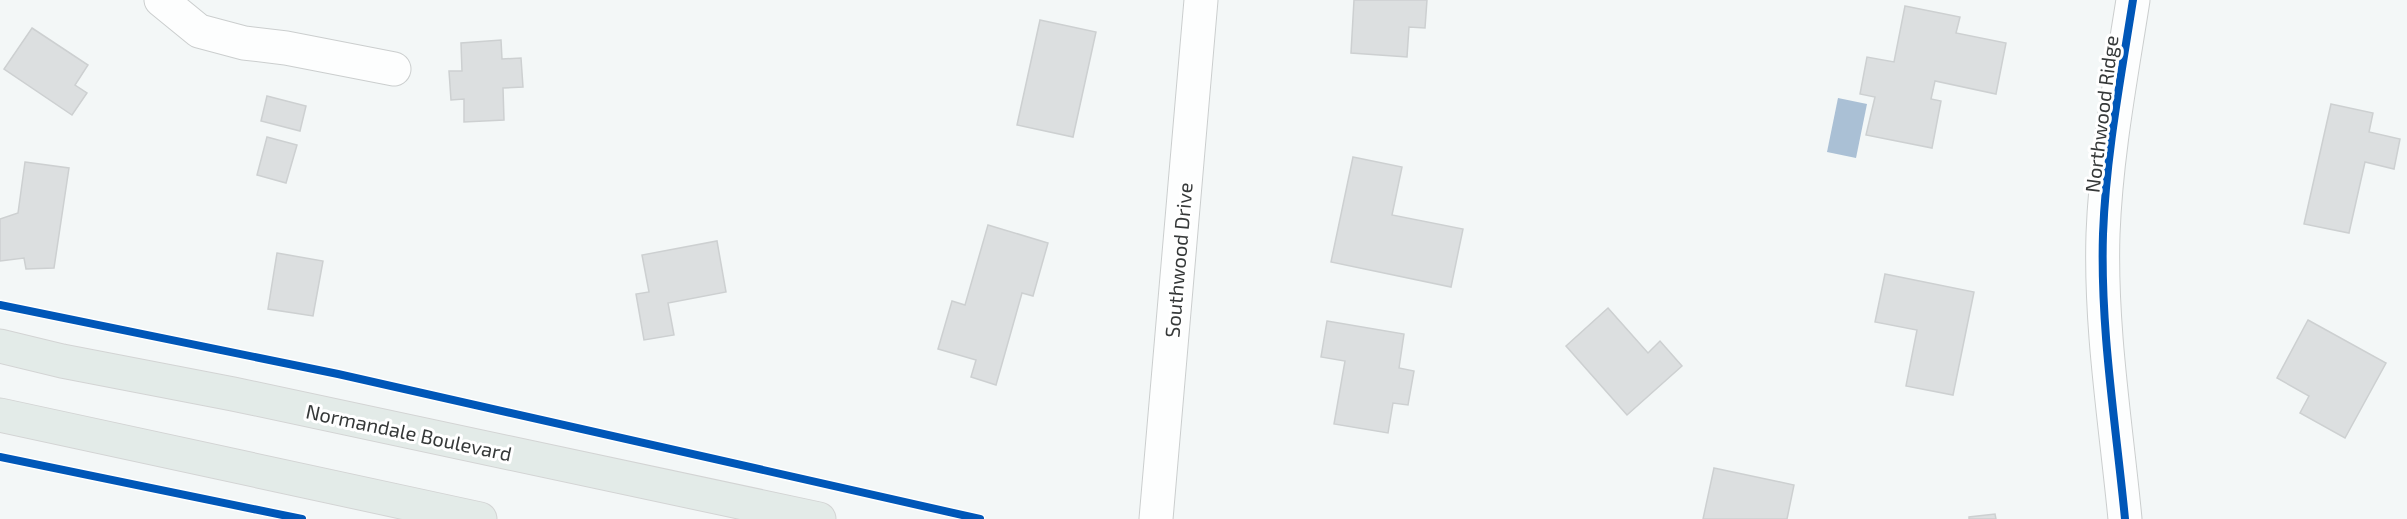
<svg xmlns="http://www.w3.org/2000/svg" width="2407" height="519" font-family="'Exo 2',sans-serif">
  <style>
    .water { fill: #aac0d5 }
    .building { fill: #dcdfe0; stroke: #cdd0d1; stroke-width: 1.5 }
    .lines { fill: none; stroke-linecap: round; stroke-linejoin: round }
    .minor-casing { stroke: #cbcece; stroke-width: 35 }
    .major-casing { stroke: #d3d4d4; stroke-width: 35 }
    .minor { stroke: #fdfefe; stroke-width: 33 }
    .major { stroke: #e3ebe8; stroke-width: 33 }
    .cycleway-casing { stroke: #fff; stroke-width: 11 }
    .cycleway { stroke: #0057b8; stroke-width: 8 }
    .labels { text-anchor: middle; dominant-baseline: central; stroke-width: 6; stroke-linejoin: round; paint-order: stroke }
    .street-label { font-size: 20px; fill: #363939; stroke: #fff }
  </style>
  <rect width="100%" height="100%" fill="#f3f7f7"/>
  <polygon class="water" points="1838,98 1867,104 1856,158 1827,152"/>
  <g class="building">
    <polygon points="1354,0 1427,0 1425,28 1409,27 1407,57 1351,53"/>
    <polygon points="1905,6 1960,17 1956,33 2006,43 1996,94 1935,81 1931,99 1941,101 1932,148 1866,135 1875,97 1860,94 1867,57 1894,62"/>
    <polygon points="1040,20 1096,32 1073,137 1017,125"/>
    <polygon points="32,28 88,65 75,85 87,93 72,115 4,69"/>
    <polygon points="501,40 502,59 521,58 523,87 503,88 504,120 464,122 464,99 451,100 449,71 462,71 461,43"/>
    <polygon points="267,96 306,106 300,131 261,121"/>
    <polygon points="2331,104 2373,113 2369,132 2400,139 2394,169 2365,162 2349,233 2304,224"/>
    <polygon points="267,137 297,145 286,183 257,175"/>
    <polygon points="1353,157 1402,167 1392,215 1463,229 1451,287 1331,262"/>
    <polygon points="25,162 69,168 54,268 26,269 24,258 0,261 0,219 18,213"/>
    <polygon points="988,225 1048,243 1033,296 1022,293 996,385 971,377 976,360 938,349 952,301 965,305"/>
    <polygon points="717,241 726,292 668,303 674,335 644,340 636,294 649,292 642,255"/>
    <polygon points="277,253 323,261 313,316 268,309"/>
    <polygon points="1885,274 1974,292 1953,395 1906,386 1917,330 1875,322"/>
    <polygon points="1608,308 1648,353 1660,341 1682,366 1627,415 1566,346"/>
    <polygon points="2308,320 2386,363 2345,438 2300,413 2309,396 2277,378"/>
    <polygon points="1327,321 1404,334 1399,368 1414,371 1408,405 1393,403 1388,433 1334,424 1345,361 1321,357"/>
    <polygon points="1714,468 1794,485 1787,519 1703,519"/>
    <polygon points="1995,514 1996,519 1969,519 1969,517"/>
  </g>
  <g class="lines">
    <defs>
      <g id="minor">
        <polyline points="161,0 199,31 244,43 286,48 394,69"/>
        <polyline points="1156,519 1201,0"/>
        <path d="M2125,519C2116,425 2100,329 2103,234C2106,155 2121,77 2133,0"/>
      </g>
      <g id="major">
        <polyline points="0,346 62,361 233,394 819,519"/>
        <polyline points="0,415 480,519"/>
      </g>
    </defs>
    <use href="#minor" class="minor-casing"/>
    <use href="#major" class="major-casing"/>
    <use href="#minor" class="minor"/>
    <use href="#major" class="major"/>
    <defs>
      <g id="cycleway">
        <polyline points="0,305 338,374 980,519"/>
        <polyline points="0,457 302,519"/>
        <path d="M2125,519C2116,425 2100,329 2103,234C2106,155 2121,77 2133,0"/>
      </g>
    </defs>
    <use href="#cycleway" class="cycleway-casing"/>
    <use href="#cycleway" class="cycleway"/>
  </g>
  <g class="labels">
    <g class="street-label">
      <text transform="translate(2101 114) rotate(-83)">Northwood Ridge</text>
      <text transform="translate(1178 260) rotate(-85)">Southwood Drive</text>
      <text transform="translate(409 432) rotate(12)">Normandale Boulevard</text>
    </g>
  </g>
</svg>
